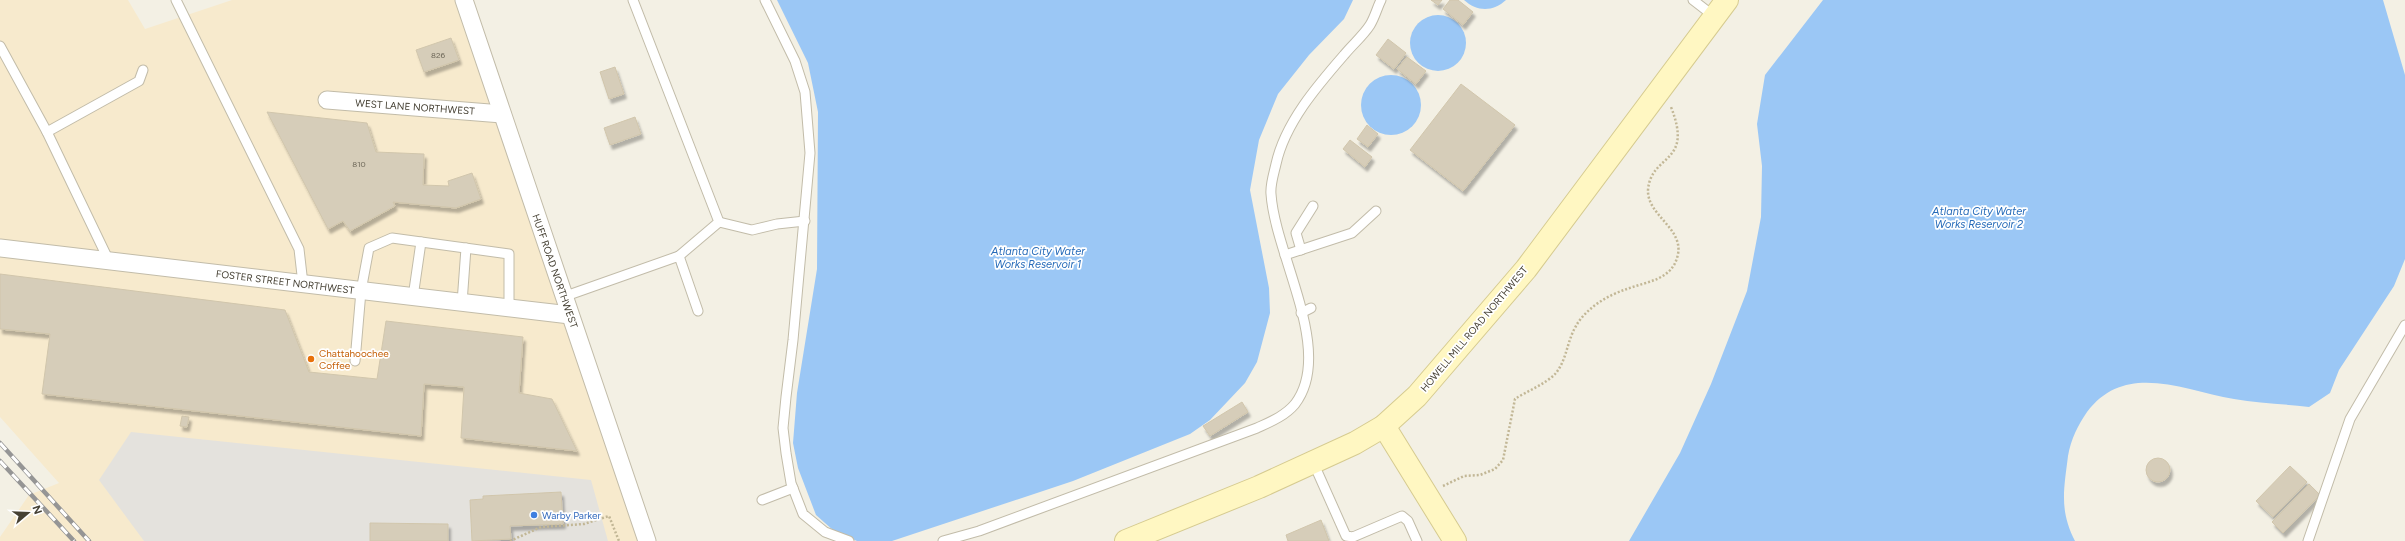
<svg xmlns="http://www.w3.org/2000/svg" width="2405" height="541" font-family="Figtree,sans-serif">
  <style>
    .commercial { fill: #f7eacd }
    .parking { fill: #e4e2dd }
    .water { fill: #9bc7f5 }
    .building { fill: #d6cdb9; stroke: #d1c6ac; filter: url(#shadow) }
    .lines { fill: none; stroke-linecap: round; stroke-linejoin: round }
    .lane-casing { stroke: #c2bca9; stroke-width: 11 }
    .street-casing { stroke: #c2bca9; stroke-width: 19 }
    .secondary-casing { stroke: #d6cb90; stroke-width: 24 }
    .path { stroke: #c2b796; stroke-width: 2.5; stroke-dasharray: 2 2; stroke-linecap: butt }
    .lane { stroke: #fff; stroke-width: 9 }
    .street { stroke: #fff; stroke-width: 17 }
    .secondary { stroke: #fff7c2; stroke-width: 22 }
    .rail-casing { stroke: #959595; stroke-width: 4.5 }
    .rail { stroke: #fff; stroke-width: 3; stroke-dasharray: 9; stroke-linecap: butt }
    .food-dot { fill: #e8710a; stroke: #fff; stroke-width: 1.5 }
    .shop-dot { fill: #3f7fe0; stroke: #fff; stroke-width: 1.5 }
    .labels { text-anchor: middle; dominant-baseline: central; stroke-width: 3.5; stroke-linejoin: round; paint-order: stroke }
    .number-label { font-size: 8px; fill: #6a6455 }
    .street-label { font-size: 10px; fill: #464134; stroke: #fff }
    .food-label { font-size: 10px; fill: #c56008; stroke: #fff; text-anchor: start }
    .shop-label { font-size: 10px; fill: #366cbe; stroke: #fff; text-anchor: start }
    .water-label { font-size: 11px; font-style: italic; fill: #266bb9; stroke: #fff }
  </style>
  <defs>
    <filter id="shadow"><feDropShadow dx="2.5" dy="4.5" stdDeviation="1" flood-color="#0004"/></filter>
  </defs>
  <rect width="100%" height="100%" fill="#f3f0e4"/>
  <polygon class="commercial" points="0,0 128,0 145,29 232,0 461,0 647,541 0,541 0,537 29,495 59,483 0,417"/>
  <polygon class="parking" points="131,432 591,480 608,541 144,541 99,480"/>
  <g class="water">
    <polygon points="777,0 1353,0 1344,19 1309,55 1278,94 1259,140 1250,190 1269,288 1270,313 1257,362 1245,383 1210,420 1190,434 1073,481 892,541 857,541 834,531 816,515 798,468 793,443 797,393 817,269 818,112 808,63"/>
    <path d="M1464,0H1506C1493,12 1477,12 1464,0Z"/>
    <path d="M1823,0H2383L2405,75V259L2394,286L2339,370L2330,393L2309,407C2284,404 2258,403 2234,399C2183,390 2125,361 2087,412C2078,425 2071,439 2068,456C2064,489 2059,510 2075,541H1629L1680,453L1711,384L1747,291L1761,217L1762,166L1757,124L1765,75Z"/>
    <circle cx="1438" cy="43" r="28"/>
    <circle cx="1391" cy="105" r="30"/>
  </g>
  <g class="building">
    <polygon points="1431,0 1442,0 1438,5"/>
    <polygon points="1450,0 1458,0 1473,12 1463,25 1443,9"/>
    <polygon points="451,38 459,60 424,72 416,50"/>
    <polygon points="1388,39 1406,53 1394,69 1376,55"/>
    <polygon points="1407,57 1426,71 1416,84 1397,69"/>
    <polygon points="615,67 624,94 609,99 600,72"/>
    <polygon points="1461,84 1515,125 1463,191 1410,150"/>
    <polygon points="267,112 367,123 376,152 424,154 423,185 449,186 448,181 472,173 481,199 456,208 393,202 395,206 350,231 343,221 328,229"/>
    <polygon points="635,117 641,134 610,145 604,128"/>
    <polygon points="1367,125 1378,134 1368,147 1357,139"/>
    <polygon points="1350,140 1372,157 1365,167 1343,149"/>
    <polygon points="0,274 285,310 309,372 377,379 386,321 523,337 519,393 552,399 577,451 461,438 464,387 424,384 421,436 42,394 50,334 0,329"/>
    <polygon points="1242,402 1248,412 1210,436 1203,426"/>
    <polygon points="182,416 189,417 187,427 180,426"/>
    <circle cx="2158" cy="470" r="12"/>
    <polygon points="2290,466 2307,482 2273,517 2256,501"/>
    <polygon points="2309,484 2320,495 2283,533 2272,522"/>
    <polygon points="561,492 563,524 510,526 511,539 472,541 470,500 483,499 483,496"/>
    <polygon points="1321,520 1329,541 1288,541 1286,535"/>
    <polygon points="370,523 448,524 448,541 370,541"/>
  </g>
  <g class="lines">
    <defs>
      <g id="lane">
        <polyline points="176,0 299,249 303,284"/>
        <polyline points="633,0 719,222 679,256"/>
        <polyline points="765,0 795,61 805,92 810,153 793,340 786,397 783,428 786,453 791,483 803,514 825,532 849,541"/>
        <polyline points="1693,0 1715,17"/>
        <polyline points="0,46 47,132 109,261"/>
        <polyline points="47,132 139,81 143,70"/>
        <polyline points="719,222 752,230 777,224 805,221"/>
        <polyline points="1301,250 1296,233 1313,206"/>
        <polyline points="1285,255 1352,233 1376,211"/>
        <polyline points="413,297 421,242"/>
        <polyline points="563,297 679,256 698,311"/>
        <polyline points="462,303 466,248"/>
        <polyline points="1301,313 1311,308"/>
        <polyline points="355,361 361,291 369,248 392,238 509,254 509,308"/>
        <polyline points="1313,462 1346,536 1353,537 1402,516 1408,521 1417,541"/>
        <polyline points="762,500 793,488"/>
        <path d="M943,541L979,531L1257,428C1270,422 1285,416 1295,404C1335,352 1275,255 1271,194C1270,185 1274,173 1276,164C1285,123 1317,86 1344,55C1352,45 1363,36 1370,25C1375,17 1377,8 1381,0"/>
        <polyline points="2308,541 2350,419 2405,325"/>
      </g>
      <g id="street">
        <polyline points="464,0 647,541"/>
        <polyline points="327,100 502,114"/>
        <polyline points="0,248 570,315"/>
      </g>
      <g id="secondary">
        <polyline points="1384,426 1455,541"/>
        <polyline points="1126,541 1259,487 1355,443 1384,426 1417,396 1526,269 1727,0"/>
      </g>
    </defs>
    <use href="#lane" class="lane-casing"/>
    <use href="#street" class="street-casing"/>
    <use href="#secondary" class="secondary-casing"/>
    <g class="path">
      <path d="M1443,486L1464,476L1480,475L1495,469L1503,460L1515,399C1527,391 1546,384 1556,373C1567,359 1567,341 1576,326C1586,308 1608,295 1627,289C1648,281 1673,280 1678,254C1683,228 1647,215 1648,190C1651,153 1694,165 1671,107"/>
      <polyline points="510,541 541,527 584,524 609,516 619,541"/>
    </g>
    <use href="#lane" class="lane"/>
    <use href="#street" class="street"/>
    <use href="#secondary" class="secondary"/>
    <defs>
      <g id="rail">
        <polyline points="0,443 89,541"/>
        <polyline points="0,461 74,541"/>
      </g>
    </defs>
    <use href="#rail" class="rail-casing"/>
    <use href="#rail" class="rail"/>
  </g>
  <circle class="food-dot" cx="311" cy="359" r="4"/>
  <circle class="shop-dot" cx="534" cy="515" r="4"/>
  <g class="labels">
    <g class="number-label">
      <text x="438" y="55">826</text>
      <text x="359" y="164">810</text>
    </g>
    <g class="street-label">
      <text transform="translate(415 107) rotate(4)">WEST LANE NORTHWEST</text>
      <text transform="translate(555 271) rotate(71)">HUFF ROAD NORTHWEST</text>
      <text transform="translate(285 282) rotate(7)">FOSTER STREET NORTHWEST</text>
      <text transform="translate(1474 329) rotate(-50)">HOWELL MILL ROAD NORTHWEST</text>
    </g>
    <g class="food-label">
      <text x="319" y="353">Chattahoochee<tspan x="319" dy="12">Coffee</tspan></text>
    </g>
    <g class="shop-label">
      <text x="542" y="515">Warby Parker</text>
    </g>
    <g class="water-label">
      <text x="1979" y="211">Atlanta City Water<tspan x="1979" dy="13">Works Reservoir 2</tspan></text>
      <text x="1038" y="251">Atlanta City Water<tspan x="1038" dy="13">Works Reservoir 1</tspan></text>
    </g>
  </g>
  <g transform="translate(28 513) rotate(71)" stroke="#ffffff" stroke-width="3" paint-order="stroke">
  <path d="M0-3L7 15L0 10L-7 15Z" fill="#464134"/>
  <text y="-6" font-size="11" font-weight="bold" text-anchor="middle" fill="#464134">N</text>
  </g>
</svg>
